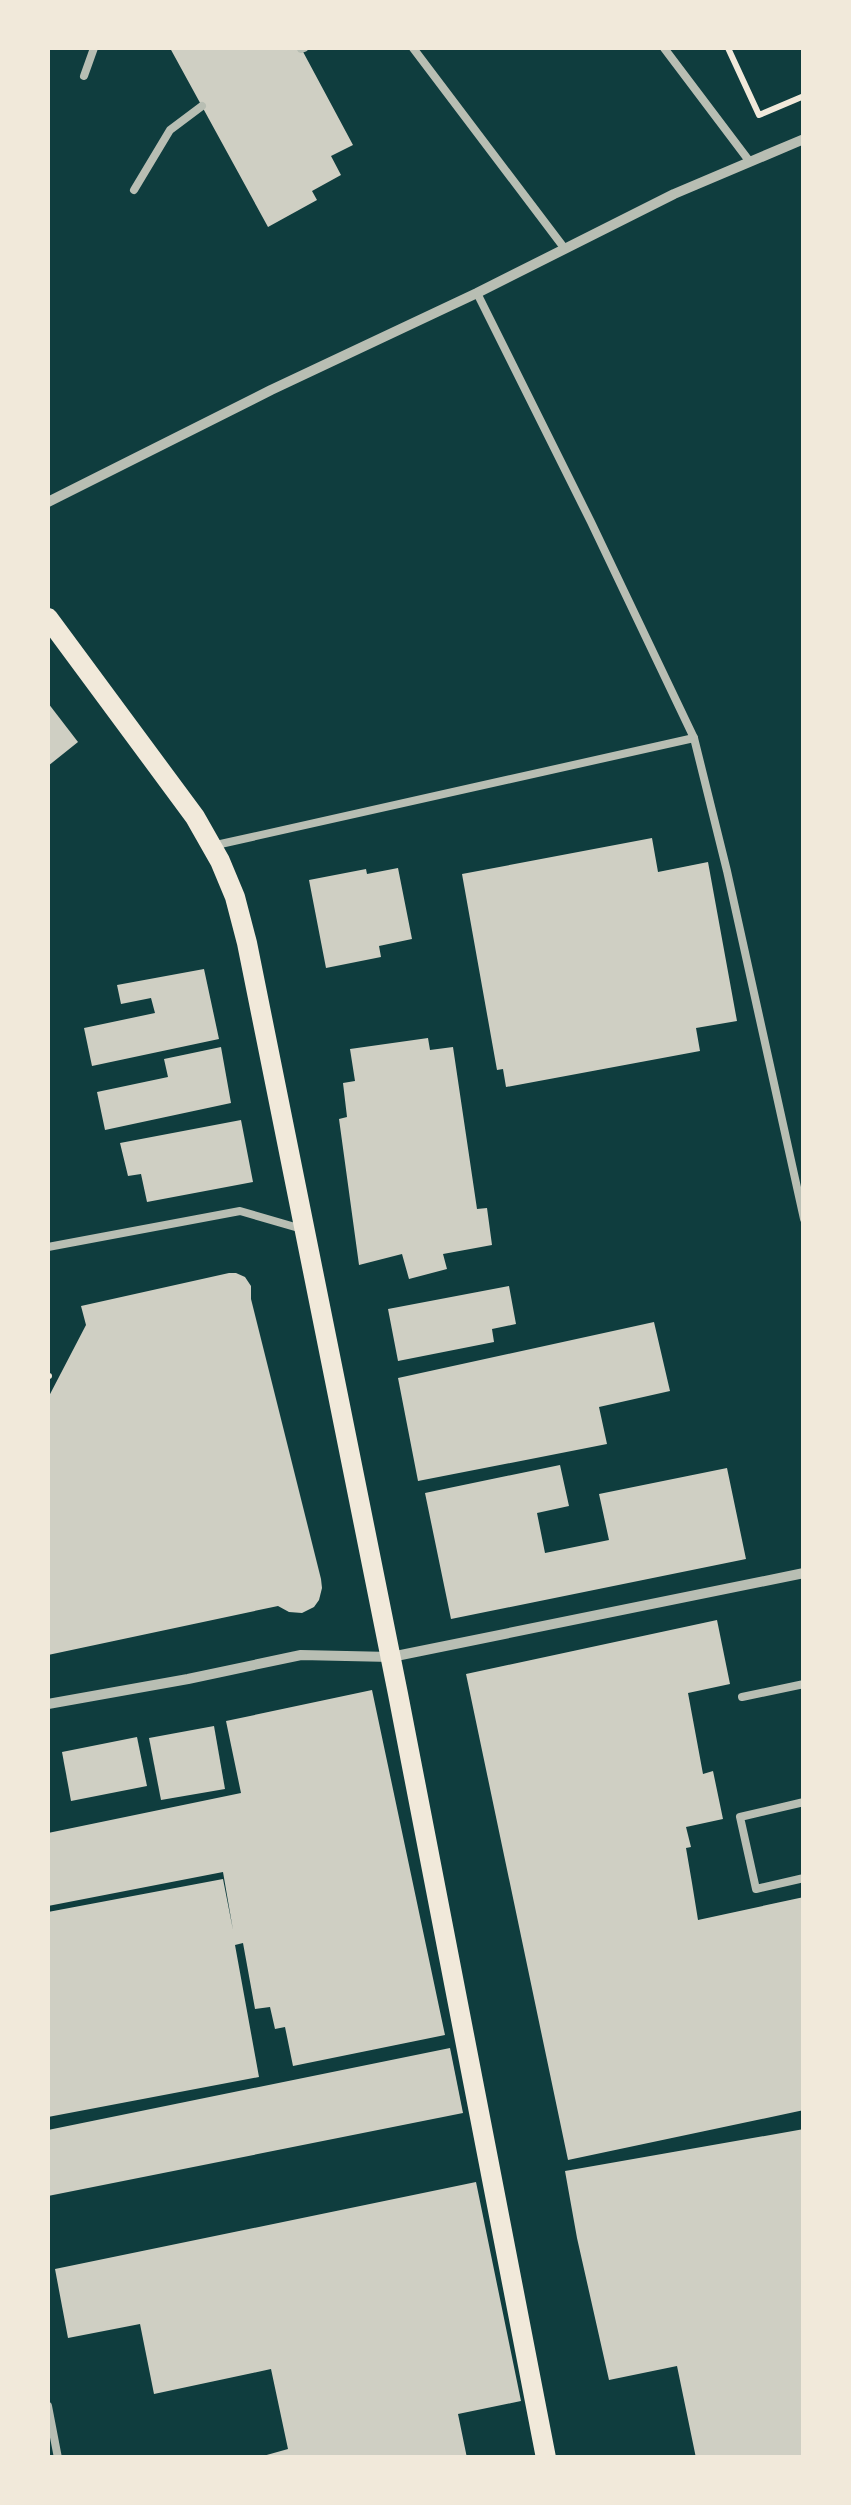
<svg xmlns="http://www.w3.org/2000/svg" width="851" height="2505" font-family="Barlow,sans-serif">
  <style>
    .building { fill: #cfcfc3 }
    .lines { fill: none; stroke-linecap: round; stroke-linejoin: round }
    .path { stroke: #f1e9da; stroke-width: 6 }
    .service { stroke: #b8beb3; stroke-width: 8 }
    .minor { stroke: #b8beb3; stroke-width: 10 }
    .secondary { stroke: #f1e9da; stroke-width: 20 }
  </style>
  <rect width="100%" height="100%" fill="#0f3d3e"/>
  <g class="building">
    <polygon points="170,48 301,48 353,145 331,156 341,175 312,191 317,200 268,227"/>
    <polygon points="48,703 78,742 48,766"/>
    <polygon points="652,838 658,872 708,862 737,1021 696,1028 700,1051 506,1087 503,1069 497,1070 462,874"/>
    <polygon points="398,868 412,939 379,946 381,957 326,968 309,880 366,869 367,874"/>
    <polygon points="204,969 219,1039 92,1066 84,1028 155,1013 151,998 121,1004 117,985"/>
    <polygon points="428,1038 430,1050 453,1047 477,1209 487,1208 492,1245 443,1254 447,1269 409,1279 402,1254 359,1265 339,1119 347,1117 343,1083 355,1081 350,1049"/>
    <polygon points="221,1047 231,1103 105,1130 97,1092 168,1077 164,1059"/>
    <polygon points="241,1120 253,1182 147,1202 141,1174 128,1176 120,1143"/>
    <polygon points="229,1273 236,1273 245,1277 251,1286 251,1299 321,1579 322,1588 319,1600 314,1607 302,1613 289,1612 278,1606 48,1655 48,1398 86,1325 81,1306"/>
    <polygon points="509,1286 516,1324 492,1329 494,1342 398,1361 388,1309"/>
    <polygon points="654,1322 670,1391 599,1407 607,1444 418,1481 398,1378"/>
    <polygon points="560,1465 569,1506 537,1513 545,1553 609,1540 599,1494 727,1468 746,1559 451,1619 425,1493"/>
    <polygon points="717,1620 730,1684 688,1693 703,1774 713,1771 723,1819 686,1827 691,1847 686,1848 692,1883 698,1920 804,1897 804,2110 568,2160 466,1674"/>
    <polygon points="372,1690 445,2035 293,2066 285,2027 275,2029 270,2007 255,2009 243,1943 235,1945 259,2077 48,2117 48,1912 223,1879 233,1930 223,1872 48,1906 48,1833 241,1793 226,1721"/>
    <polygon points="214,1726 225,1789 161,1800 149,1738"/>
    <polygon points="137,1737 147,1786 71,1801 62,1752"/>
    <polygon points="450,2048 463,2113 48,2196 48,2130"/>
    <polygon points="804,2129 804,2458 696,2458 677,2366 609,2380 577,2238 565,2171"/>
    <polygon points="476,2182 521,2401 458,2414 467,2458 256,2458 288,2449 271,2369 154,2394 140,2324 68,2338 55,2269"/>
  </g>
  <g class="lines">
    <g class="path">
      <polyline points="728,48 759,115 804,96"/>
      <polyline points="48,1376 49,1376"/>
    </g>
    <g class="service">
      <polyline points="413,48 565,249"/>
      <polyline points="664,48 750,162"/>
      <polyline points="301,49 304,48"/>
      <polyline points="84,76 94,48"/>
      <polyline points="134,190 170,130 202,106"/>
      <polyline points="477,293 591,522 694,738 727,871 804,1219"/>
      <polyline points="216,845 694,738"/>
      <polyline points="48,1247 240,1211 302,1229"/>
      <polyline points="742,1697 804,1684"/>
      <polyline points="804,1802 740,1817 756,1889 804,1878"/>
      <polyline points="48,2406 58,2458"/>
    </g>
    <g class="minor">
      <polyline points="48,502 271,390 477,293 674,194 804,139"/>
      <polyline points="48,1704 188,1679 301,1655 391,1657 804,1573"/>
    </g>
    <polyline class="secondary" points="48,618 195,817 220,861 235,897 247,943 398,1694 546,2458"/>
  </g>
  <rect width="851" height="2505" fill="none" stroke="#f1e9da" stroke-width="100"/>
</svg>
